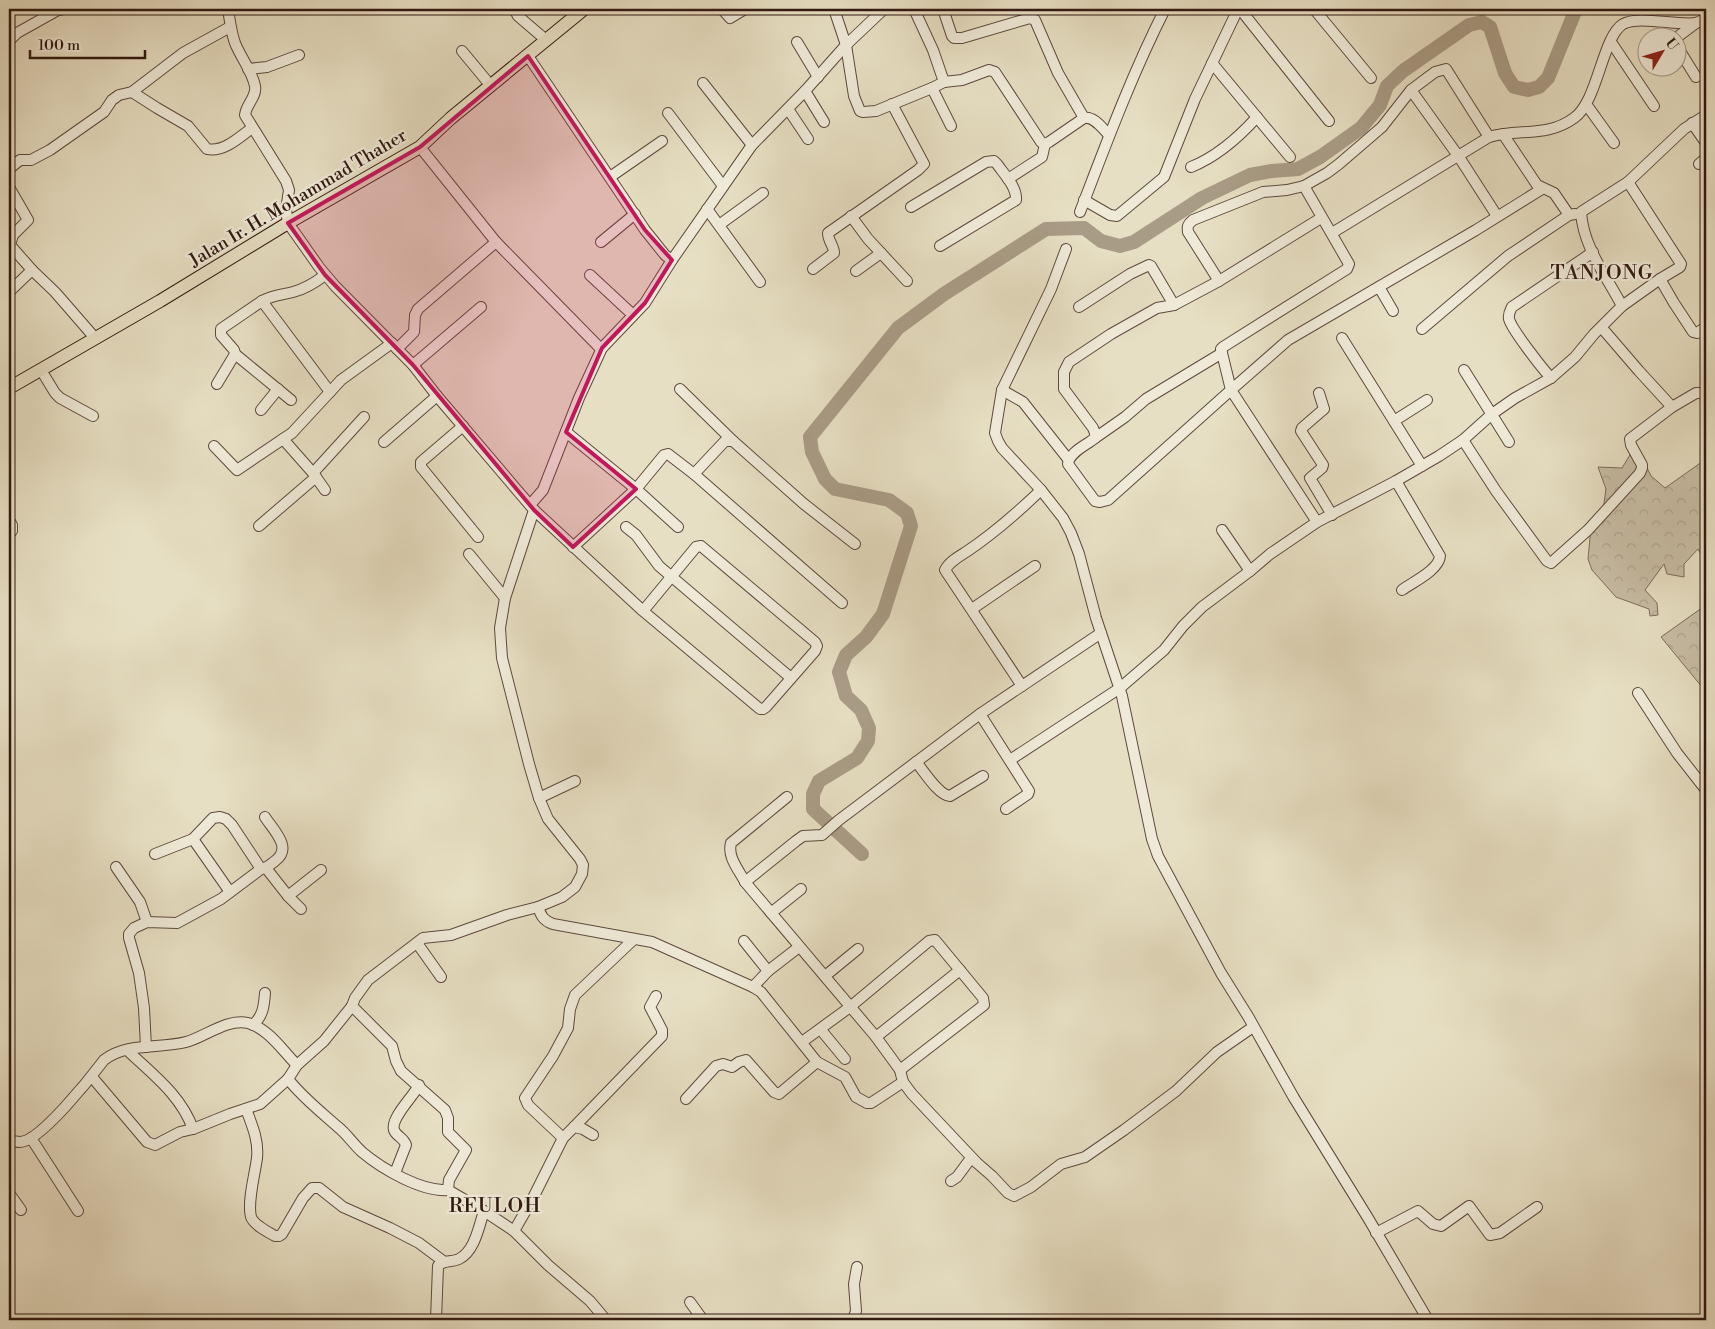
<svg xmlns="http://www.w3.org/2000/svg" width="1715" height="1329" font-family="'Libre Bodoni',serif">
  <style>
    .forest { fill: url(#forest-crowns); stroke: #7c6b5b }
    .lines { fill: none; stroke-linecap: round; stroke-linejoin: round }
    .river { stroke: #a99c86; stroke-width: 14 }
    .minor-casing { stroke: #5e4a3e; stroke-width: 12 }
    .major-casing { stroke: #311911; stroke-width: 14 }
    .minor { stroke: #efead8; stroke-width: 10 }
    .major { stroke: #e7dfc3; stroke-width: 12 }
    .marked { fill: #c2185b; fill-opacity: 0.2; stroke: #c2185b; stroke-width: 4; stroke-linejoin: round }
    .labels { text-anchor: middle; dominant-baseline: central; stroke-width: 4.5; stroke-linejoin: round; paint-order: stroke }
    .street-label { font-size: 18px; fill: #311911; stroke: #efead8 }
    .quarter-label { font-size: 20px; letter-spacing: 1px; fill: #311911; stroke: #efead8 }
  </style>
  <defs>
    <pattern id="forest-crowns" width="20" height="18" patternUnits="userSpaceOnUse" patternTransform="scale(1.25)"><rect width="20" height="18" fill="#c8bda5"/><path d="M2 6a3 3 0 1 1 6 0M12 15a3 3 0 1 1 6 0" fill="none" stroke="#aca28d"/></pattern>
  </defs>
  <rect width="100%" height="100%" fill="#e7dfc3"/>
  <filter id="stains"><feTurbulence type="fractalNoise" baseFrequency=".004" numOctaves="4"/><feColorMatrix values="0 0 0 0 .2 0 0 0 0 .09 0 0 0 0 .02 0 0 0 .5 -.17"/></filter>
  <radialGradient id="worn" r=".72"><stop offset=".6" stop-color="#630" stop-opacity="0"/><stop offset="1" stop-color="#630" stop-opacity=".3"/></radialGradient>
  <g class="forest">
    <polygon points="1636,445 1651,476 1665,488 1706,459 1706,564 1698,549 1684,564 1684,577 1667,574 1664,564 1645,590 1657,603 1658,615 1650,616 1649,609 1616,597 1592,570 1588,559 1591,527 1603,510 1606,489 1598,467 1622,468"/>
    <polygon points="1706,605 1706,684 1702,687 1661,637"/>
  </g>
  <g class="lines">
    <polyline class="river" points="862,854 813,809 813,794 819,781 857,758 868,741 869,728 861,710 846,696 839,672 846,655 866,637 883,614 911,526 907,513 889,500 835,489 825,479 812,452 810,437 898,328 944,294 1046,229 1084,228 1101,241 1120,246 1134,242 1202,198 1250,175 1272,171 1298,169 1320,157 1361,128 1380,105 1387,86 1403,71 1469,25 1482,22 1490,27 1505,73 1514,87 1528,90 1539,87 1548,78 1576,9"/>
    <defs>
      <g id="minor">
        <path d="M228,9C230,21 231,32 235,43C241,58 252,71 255,86C257,97 246,104 245,115L286,181L289,190L286,210L288,223L319,267L335,286L413,365L437,396L534,510L505,598L500,628L502,658L529,764L539,798L548,819L580,859L583,865L582,874L575,887L562,897L538,907L507,915L451,935L423,938L368,980L355,998L352,1006L392,1046L396,1061L401,1071L445,1110L448,1118V1132L466,1150L449,1180L448,1190L484,1211L514,1231L548,1265L590,1301L606,1320"/>
        <polyline points="514,9 518,16 546,40"/>
        <polyline points="722,9 730,18 745,9"/>
        <path d="M834,9L846,45L854,96L860,111L863,112L876,111L932,88L944,82L962,80L989,70L995,72L1041,142L1045,144L1049,142L1084,118C1094,116 1102,128 1109,135"/>
        <polyline points="914,9 933,50 944,82"/>
        <polyline points="943,9 952,36 954,38 962,38 1030,18 1035,20 1058,73 1084,118"/>
        <polyline points="1240,9 1329,121"/>
        <polyline points="1314,9 1371,78"/>
        <polyline points="1676,38 1696,23"/>
        <polyline points="9,41 17,33 58,10 63,9"/>
        <polyline points="797,42 818,77"/>
        <polyline points="1611,42 1654,106"/>
        <polyline points="1678,48 1696,77"/>
        <polyline points="462,51 491,86"/>
        <polyline points="528,56 645,230 665,255 672,260 752,145 805,91 846,45 884,9"/>
        <polyline points="1212,63 1290,157"/>
        <polyline points="248,69 267,67 299,55"/>
        <polyline points="703,83 752,145"/>
        <polyline points="932,88 951,126"/>
        <polyline points="1411,90 1435,72 1446,69 1489,137"/>
        <polyline points="805,91 824,122"/>
        <path d="M132,92L157,108L188,126L207,149C223,153 240,137 252,128"/>
        <polyline points="1586,104 1614,143"/>
        <polyline points="788,109 808,139"/>
        <polyline points="668,113 723,186"/>
        <polyline points="1692,123 1706,143"/>
        <polyline points="1503,134 1537,185 1554,193 1569,215 1575,214"/>
        <polyline points="1699,164 1706,158"/>
        <path d="M1191,167C1216,157 1239,137 1257,117"/>
        <polyline points="9,169 20,160 31,160 50,150 104,112 112,100 119,95 132,92 183,53 230,27"/>
        <polyline points="610,177 662,141"/>
        <polyline points="1008,179 1042,157 1045,144"/>
        <polyline points="1628,182 1681,264 1680,267 1660,279"/>
        <path d="M1304,186L1349,264L1347,269L1223,347L1221,349L1222,353L1231,390L1108,500L1100,502L1095,501L1068,464C1069,452 1087,445 1095,438V433L1093,428L1064,389V372L1069,362L1111,334L1157,308L1174,305L1219,281L1321,218"/>
        <polyline points="9,187 28,220 13,235 10,245 32,270 55,292 95,338"/>
        <polyline points="1084,200 1110,215 1117,216 1164,177 1195,99 1238,9"/>
        <path d="M911,207L986,162L994,161L997,164C1004,174 1017,187 1016,200L940,246"/>
        <polyline points="707,209 760,282"/>
        <path d="M1080,212C1106,144 1132,74 1165,9"/>
        <polyline points="851,216 868,239 907,281"/>
        <polyline points="719,225 763,193"/>
        <path d="M1332,233L1489,137C1518,128 1547,138 1574,118C1598,102 1602,37 1623,24C1639,15 1677,26 1696,23C1699,22 1703,20 1706,18"/>
        <polyline points="496,242 600,348 602,348"/>
        <polyline points="601,242 635,214"/>
        <polyline points="1066,249 1051,289 1002,390 995,433 998,441 1002,448 1041,490 1063,518 1071,533 1079,554 1096,618 1122,696 1152,839 1158,856 1221,973 1249,1018 1294,1098 1368,1218 1428,1320"/>
        <path d="M813,269L834,253C834,246 828,241 828,233L918,170L924,164L892,104"/>
        <polyline points="856,271 881,253"/>
        <polyline points="590,275 633,315"/>
        <path d="M1219,281L1188,232C1187,226 1188,224 1193,220L1263,192L1287,190L1304,186L1327,173L1339,164L1382,127L1411,90L1459,157L1497,216"/>
        <polyline points="1379,287 1393,311"/>
        <polyline points="9,292 32,270"/>
        <path d="M262,301C273,295 281,295 293,292C305,289 316,282 325,275"/>
        <polyline points="1622,306 1660,279 1674,303 1693,332 1697,333 1706,327"/>
        <polyline points="1079,307 1130,274 1149,265 1151,266 1174,305"/>
        <polyline points="1602,328 1639,371 1672,407 1696,393 1706,393"/>
        <polyline points="1422,329 1508,256 1569,215"/>
        <polyline points="1342,338 1422,466"/>
        <polyline points="397,349 414,332 415,315 418,309 496,242 420,147"/>
        <polyline points="235,354 291,400"/>
        <polyline points="413,365 481,307"/>
        <polyline points="41,370 55,393 60,398 93,416"/>
        <polyline points="1464,370 1509,442"/>
        <path d="M1551,378C1542,368 1512,330 1509,319C1508,314 1510,311 1512,307L1593,252"/>
        <polyline points="217,384 235,354 234,350 221,335 221,329 262,301 330,392"/>
        <polyline points="680,389 733,441"/>
        <polyline points="1002,390 1023,402 1068,459"/>
        <polyline points="1319,393 1324,409 1302,428 1301,431 1323,465 1322,468 1310,478 1332,515"/>
        <polyline points="261,410 278,389"/>
        <polyline points="1394,421 1427,400"/>
        <polyline points="463,426 421,462 421,467 478,537"/>
        <polyline points="566,432 636,489 678,527"/>
        <polyline points="1095,438 1125,417 1146,399 1222,353"/>
        <polyline points="283,439 313,473 364,417"/>
        <polyline points="1463,440 1496,491 1547,561 1551,563 1588,530 1640,473 1642,468 1642,465 1631,445 1630,439 1672,407"/>
        <polyline points="384,442 437,396"/>
        <polyline points="214,446 237,470 292,433 341,380 392,343"/>
        <polyline points="313,473 325,490"/>
        <polyline points="694,474 725,441 733,441 804,504 855,544"/>
        <path d="M1396,481L1440,556C1439,570 1413,582 1402,590"/>
        <polyline points="530,505 543,490 579,398 602,348 645,303 672,260"/>
        <polyline points="534,510 643,611 760,709 763,709 766,707 815,651 817,646 815,642 701,546 696,547 643,611"/>
        <polyline points="9,520 12,525 12,531 9,534"/>
        <polyline points="1317,522 1231,390 1288,340 1476,230 1542,189"/>
        <polyline points="259,526 316,477"/>
        <polyline points="626,527 636,535 659,566 791,678"/>
        <polyline points="1222,530 1250,571"/>
        <polyline points="573,547 636,489 664,455 668,454 694,474 842,603"/>
        <polyline points="469,554 505,598"/>
        <polyline points="972,609 1035,566"/>
        <polyline points="1101,633 980,714 839,820 822,835 803,836 796,841 745,882 876,1037 900,1070 903,1082 912,1094 977,1163 992,1176 1008,1193 1014,1196 1031,1187 1061,1164 1085,1157 1124,1130 1176,1091 1217,1052 1253,1027"/>
        <path d="M1022,686L945,570C949,562 958,557 966,552C993,534 1017,513 1041,490"/>
        <polyline points="1638,693 1677,753 1706,790"/>
        <polyline points="980,714 1029,791 1028,794 1006,809"/>
        <path d="M1010,760L1120,688L1164,650L1183,626L1202,607L1250,571L1270,554L1317,522L1396,481L1439,456L1463,440L1492,414L1515,398L1551,378L1575,357L1594,334L1622,306C1607,277 1583,247 1581,212L1628,182L1684,129L1706,115"/>
        <path d="M916,762C924,771 938,795 950,796L983,776"/>
        <polyline points="539,798 575,781"/>
        <polyline points="193,839 230,892"/>
        <polyline points="155,854 193,839 213,818 220,817 226,819 232,825 261,869"/>
        <polyline points="116,867 140,902 147,922"/>
        <polyline points="266,868 288,896 301,909"/>
        <path d="M745,882C739,870 727,857 731,843L787,797"/>
        <polyline points="288,896 321,870"/>
        <path d="M538,907C541,916 544,921 553,924L652,942L753,987L761,992L817,1062L845,1077L856,1097L867,1103H871L903,1082"/>
        <polyline points="771,913 801,889"/>
        <polyline points="744,941 768,971"/>
        <polyline points="417,943 441,977"/>
        <polyline points="825,976 858,949"/>
        <polyline points="753,987 768,971 799,947"/>
        <path d="M352,1006L324,1041L297,1065L288,1079C303,1098 320,1111 338,1127C347,1134 353,1144 362,1152C382,1169 422,1192 448,1190"/>
        <path d="M253,1025C263,1016 264,1006 265,993"/>
        <polyline points="821,1030 845,1059"/>
        <polyline points="876,1037 960,970"/>
        <polyline points="802,1042 850,1007 929,941 935,940 983,998 984,1005 900,1070"/>
        <path d="M146,1047L144,1008L139,973L129,938V934L134,928L147,922L177,923L221,899L261,869C267,868 270,865 275,861C293,848 274,831 265,817"/>
        <path d="M127,1050C152,1074 181,1095 193,1129"/>
        <polyline points="92,1077 147,1142 155,1145 180,1132 193,1129 230,1114 260,1104 288,1079"/>
        <polyline points="686,1099 716,1066 723,1064 732,1067 739,1062 746,1060 774,1092 779,1094 817,1062"/>
        <path d="M246,1109C252,1125 259,1141 257,1158C255,1174 247,1202 251,1217C254,1225 268,1232 275,1236H279L282,1234L303,1198L312,1188H319L343,1207L390,1228L419,1243L443,1261"/>
        <polyline points="574,1127 662,1036 662,1030 650,1007 656,996"/>
        <polyline points="31,1138 78,1211"/>
        <polyline points="563,1138 528,1105 525,1098 553,1056 568,1028 570,1009 575,995 634,939"/>
        <path d="M9,1141C13,1141 17,1142 20,1142C40,1142 92,1076 104,1060C127,1042 159,1049 186,1042C205,1037 227,1018 248,1023C269,1029 282,1050 297,1065"/>
        <path d="M395,1173L406,1145C404,1138 396,1136 394,1130C390,1118 414,1096 419,1085"/>
        <polyline points="951,1181 957,1177 971,1158"/>
        <polyline points="9,1193 21,1210"/>
        <polyline points="514,1231 533,1198 563,1138 574,1127 583,1129 593,1135"/>
        <polyline points="1376,1233 1418,1211 1433,1224 1441,1226 1469,1206 1490,1235 1500,1233 1537,1207"/>
        <polyline points="690,1302 703,1320"/>
        <path d="M436,1320L438,1266C444,1259 451,1263 459,1259C475,1251 479,1226 484,1211"/>
        <polyline points="853,1320 856,1311 854,1284 857,1267"/>
      </g>
      <polyline id="major" points="9,388 160,301 288,223 420,147 451,118 584,9"/>
    </defs>
    <use href="#minor" class="minor-casing"/>
    <use href="#major" class="major-casing"/>
    <use href="#minor" class="minor"/>
    <use href="#major" class="major"/>
  </g>
  <path class="marked" d="M528,56L645,230L672,260L645,303L602,348L566,432L636,489L573,547L534,510L413,365L325,275L288,223L420,147Z"/>
  <g class="labels">
    <g class="street-label">
      <text transform="translate(298 198) rotate(-31)">Jalan Ir. H. Mohammad Thaher</text>
    </g>
    <g class="quarter-label">
      <text x="1602" y="273">TANJONG</text>
      <text x="495" y="1206">REULOH</text>
    </g>
  </g>
  <rect width="1715" height="1329" fill="none" stroke="#e7dfc3" stroke-width="30"/>
  <rect x="10" y="10" width="1695" height="1309" fill="none" stroke="#311911" stroke-width="2.5"/>
  <rect x="15" y="15" width="1685" height="1299" fill="none" stroke="#311911"/>
  <g transform="translate(1662 52) rotate(52)"><circle r="24" fill="#efead8" stroke="#a39688"/>
  <path d="M0-4L9 19L0 12L-9 19Z" fill="#8f2418"/>
  <text y="-8" font-size="14" font-weight="bold" text-anchor="middle" fill="#311911">U</text>
  </g>
  <path d="M30 50v8h115v-8" fill="none" stroke="#311911" stroke-width="2.5"/>
  <text x="38" y="50" font-size="15" fill="#311911" stroke="#efead8" stroke-width="4" paint-order="stroke">100 m</text>
  <rect width="100%" height="100%" filter="url(#stains)"/>
  <rect width="100%" height="100%" fill="url(#worn)"/>
</svg>
